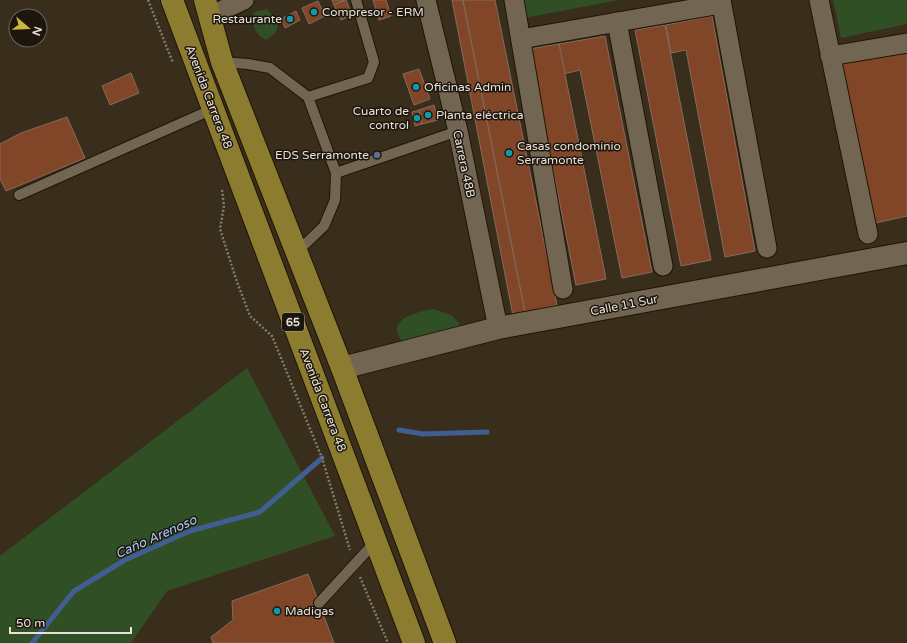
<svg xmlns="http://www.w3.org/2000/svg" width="907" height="643" font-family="'Varela Round',sans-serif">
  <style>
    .green { fill: #314f25 }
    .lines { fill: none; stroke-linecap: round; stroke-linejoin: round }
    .stream { stroke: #415e93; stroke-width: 5 }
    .building { fill: #814527; stroke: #846c61 }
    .lane-casing { stroke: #201504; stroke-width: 12 }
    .street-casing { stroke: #201504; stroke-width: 21 }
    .secondary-casing { stroke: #201504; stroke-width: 24 }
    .primary-casing { stroke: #201504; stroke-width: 24 }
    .path { stroke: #857b6c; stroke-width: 2.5; stroke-dasharray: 2 2; stroke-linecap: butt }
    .lane { stroke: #726551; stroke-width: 10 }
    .street { stroke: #726551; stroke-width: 19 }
    .secondary { stroke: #726551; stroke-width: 22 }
    .primary { stroke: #8c7c2f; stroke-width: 22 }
    .culture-dot { fill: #0f9aa8; stroke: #1c160e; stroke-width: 1.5 }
    .service-dot { fill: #5c6f8a; stroke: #1c160e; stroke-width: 1.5 }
    .labels { text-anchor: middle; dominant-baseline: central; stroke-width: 3; stroke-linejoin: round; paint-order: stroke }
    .shield { fill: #1c160e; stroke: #aba499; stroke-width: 1 }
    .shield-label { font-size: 11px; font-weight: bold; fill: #e8e1d5 }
    .poi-label { font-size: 12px; fill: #e8e1d5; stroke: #1c160e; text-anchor: start }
    .street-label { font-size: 12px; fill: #e8e1d5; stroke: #1c160e }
    .water-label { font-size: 13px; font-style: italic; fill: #acc7f7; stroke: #1c160e }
  </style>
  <rect width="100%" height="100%" fill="#392d1b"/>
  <g class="green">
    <polygon points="520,0 619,0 524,18"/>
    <polygon points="833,0 907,0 907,24 841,38"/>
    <path d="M267,9C278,22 284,29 266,40C255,35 250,23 254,12Z"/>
    <path d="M434,309L451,315L460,324L457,334L402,341C384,319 419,311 434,309Z"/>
    <polygon points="247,368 335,536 167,591 131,643 0,643 0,556"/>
  </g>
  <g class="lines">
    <g class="stream">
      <polyline points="399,430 423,434 487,432"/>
      <polyline points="32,643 74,591 125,560 190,531 260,512 322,458"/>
    </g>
  </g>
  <g class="building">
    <polygon points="332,0 344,0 334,5"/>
    <polygon points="346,0 352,15 341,20 334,5"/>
    <polygon points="373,0 386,0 391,16 379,20"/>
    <polygon points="452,0 463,0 525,312 513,316"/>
    <polygon points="463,0 495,0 557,305 525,312"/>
    <polygon points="318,1 325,16 309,24 302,8"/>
    <polygon points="296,11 300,20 285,28 281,19"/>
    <polygon points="712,16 755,251 725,257 686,50 671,53 666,25"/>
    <polygon points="665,25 711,260 681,266 635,30"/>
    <polygon points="605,36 652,272 622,278 580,70 564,74 559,44"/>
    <polygon points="559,44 606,279 576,285 529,49"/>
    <polygon points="907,50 907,216 871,224 836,62"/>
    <polygon points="419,69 430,99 414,105 403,74"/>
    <polygon points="131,73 139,93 110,105 102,86"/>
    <polygon points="434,105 438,120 422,124 419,110"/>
    <polygon points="419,110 422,124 415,126 412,112"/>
    <polygon points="67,117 85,158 6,191 0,179 0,144 21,133"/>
    <polygon points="308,574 334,643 213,643 211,637 233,620 232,601"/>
  </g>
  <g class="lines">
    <defs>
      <g id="lane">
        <polyline points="222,62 248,64 270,68 308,97 336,173 335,200 324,226 297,252"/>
        <polyline points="308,97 368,78 374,62 356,0"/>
        <polyline points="336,173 458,131"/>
        <polyline points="19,195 213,109"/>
        <polyline points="319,603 376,541"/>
      </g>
      <g id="street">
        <polyline points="426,0 458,131 498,328"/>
        <polyline points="514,0 563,289"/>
        <polyline points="721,0 767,248"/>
        <polyline points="819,0 868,234"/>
        <polyline points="210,16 244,0"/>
        <polyline points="617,22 663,266"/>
        <polyline points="521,39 721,4"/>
        <polyline points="830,56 907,43"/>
      </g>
      <polyline id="secondary" points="342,368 498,328 907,253"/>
      <g id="primary">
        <polyline points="172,0 414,643"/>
        <polyline points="205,0 222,62 342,368 445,643"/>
      </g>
    </defs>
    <use href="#lane" class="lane-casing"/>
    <use href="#street" class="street-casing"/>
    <use href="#secondary" class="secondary-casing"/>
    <use href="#primary" class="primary-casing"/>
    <g class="path">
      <polyline points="148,0 173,63"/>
      <polyline points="222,190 224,206 220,229 237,282 250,316 272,336 322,458 350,550"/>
      <polyline points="360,577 388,643"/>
    </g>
    <use href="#lane" class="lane"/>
    <use href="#street" class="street"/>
    <use href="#secondary" class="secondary"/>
    <use href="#primary" class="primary"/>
  </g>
  <g class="culture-dot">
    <circle cx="314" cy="12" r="4"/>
    <circle cx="290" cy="19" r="4"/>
    <circle cx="416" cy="87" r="4"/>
    <circle cx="428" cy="115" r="4"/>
    <circle cx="417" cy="118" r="4"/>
    <circle cx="509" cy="153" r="4"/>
    <circle cx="277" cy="611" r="4"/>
  </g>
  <circle class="service-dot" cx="377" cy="155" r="4"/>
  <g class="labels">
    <rect class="shield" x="282" y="313" width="22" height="18" rx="3"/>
    <g class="shield-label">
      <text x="293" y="322">65</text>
    </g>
    <g class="poi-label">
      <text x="322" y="12">Compresor - ERM</text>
      <text x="282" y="19" text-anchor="end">Restaurante</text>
      <text x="424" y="87">Oficinas Admin</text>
      <text x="409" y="111" text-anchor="end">Cuarto de<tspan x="409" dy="14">control</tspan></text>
      <text x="436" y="115">Planta eléctrica</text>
      <text x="517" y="146">Casas condominio<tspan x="517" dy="14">Serramonte</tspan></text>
      <text x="369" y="155" text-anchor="end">EDS Serramonte</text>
      <text x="285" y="611">Madigas</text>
    </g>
    <g class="street-label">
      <text transform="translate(209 97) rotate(69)">Avenida Carrera 48</text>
      <text transform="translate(464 164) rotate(78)">Carrera 48B</text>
      <text transform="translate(624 305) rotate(-11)">Calle 11 Sur</text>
      <text transform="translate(323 400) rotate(69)">Avenida Carrera 48</text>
    </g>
    <g class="water-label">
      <text transform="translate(156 537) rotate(-24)">Caño Arenoso</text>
    </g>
  </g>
  <g transform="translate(28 28) rotate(109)"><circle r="19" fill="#1c160e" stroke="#6e675e"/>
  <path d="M0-3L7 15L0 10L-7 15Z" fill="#cdb938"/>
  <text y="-6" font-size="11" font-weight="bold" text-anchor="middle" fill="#e8e1d5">N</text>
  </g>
  <path d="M10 627v6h121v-6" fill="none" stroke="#e8e1d5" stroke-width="2"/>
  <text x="16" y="627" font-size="12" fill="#e8e1d5" stroke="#1c160e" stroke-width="3" paint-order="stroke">50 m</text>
</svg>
